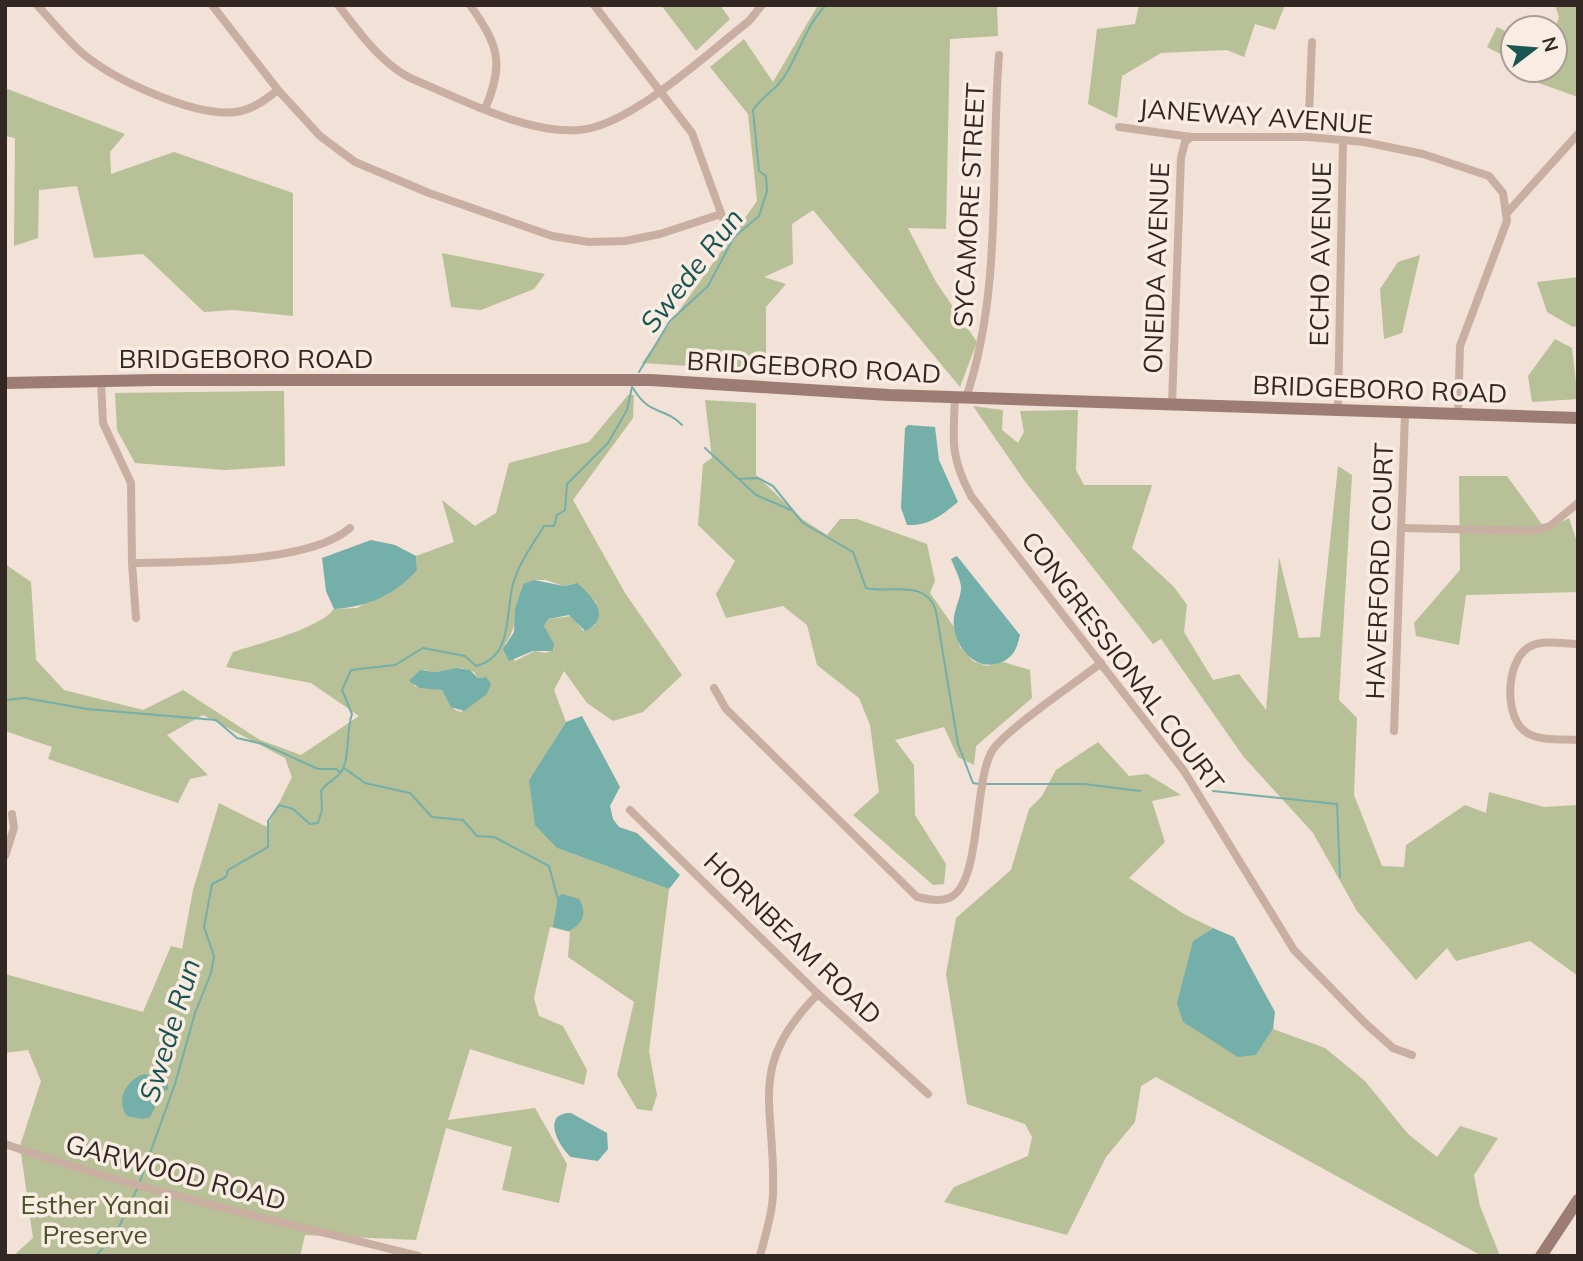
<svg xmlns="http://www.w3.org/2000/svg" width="1583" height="1261" font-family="Mulish,sans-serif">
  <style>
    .green { fill: #b7c096; fill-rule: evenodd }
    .water { fill: #74afaa }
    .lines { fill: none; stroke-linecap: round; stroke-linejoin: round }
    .stream { stroke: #74afaa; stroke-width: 2 }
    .minor { stroke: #c9afa2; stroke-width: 8 }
    .secondary { stroke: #9d7d73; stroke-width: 12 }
    .labels { text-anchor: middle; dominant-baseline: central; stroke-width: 7; stroke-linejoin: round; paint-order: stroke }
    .street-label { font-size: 26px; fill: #332724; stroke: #f9ece2 }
    .park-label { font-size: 26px; fill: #485228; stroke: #f9ece2 }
    .water-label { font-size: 28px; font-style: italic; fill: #195652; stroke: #f9ece2 }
  </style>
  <rect width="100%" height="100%" fill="#f1e1d6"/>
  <g class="green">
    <polygon points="661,5 720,5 730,19 696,51"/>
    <polygon points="818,5 997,5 998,36 950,39 946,229 908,228 936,282 977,342 960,387 813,210 792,224 793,264 764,277 786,284 766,307 766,371 642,363 757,201 748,114 710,67 744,39 773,82"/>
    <polygon points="1139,5 1285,5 1275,30 1255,24 1244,57 1227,50 1161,53 1122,76 1117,118 1088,104 1097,29 1135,24"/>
    <polygon points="1555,5 1578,5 1578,97 1536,82 1540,70 1555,70 1555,28 1559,17"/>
    <polygon points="1497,27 1513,35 1513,48 1508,58 1487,47"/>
    <polygon points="5,88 125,134 110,152 111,174 174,152 293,193 293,316 233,310 204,312 143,254 94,258 77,186 39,190 38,238 14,246 15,138 5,136"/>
    <polygon points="442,253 545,274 534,289 481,310 451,307"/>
    <polygon points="1420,255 1402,333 1384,339 1380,289 1398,262"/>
    <polygon points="1578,277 1578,326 1573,327 1547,312 1537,282"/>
    <polygon points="1555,339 1572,348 1578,399 1532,402 1528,376"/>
    <polygon points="284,391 285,466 225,470 135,463 117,430 115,393"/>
    <path d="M628,395H634L633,418L573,500L625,593L682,675L643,712L613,721L587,703L564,671L554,690L566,722L529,780L557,848L669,889L649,1051L657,1095L652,1111L637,1109L617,1075L634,1002L568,957L570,932L550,927L534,998L539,1016L563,1026L587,1070L584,1085L470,1049L448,1120L535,1108L567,1164L559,1203L502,1190L512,1147L446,1128L416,1240L305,1235L300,1256H5H13L33,1238L20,1146L41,1081L28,1050L5,1053V974L143,1012L171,946L182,949L193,890L219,803L267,827L292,777L285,758L203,715L167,735L208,775L190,779L178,803L48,759L52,747L5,731V564L31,582L36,660L64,690L143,710L183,690L260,740L301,755L359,716L311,683L226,667L233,652C257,644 319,629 334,609L357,608L417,570L416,556L454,542L442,500L475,526L496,513L509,463L589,442ZM546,580L564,586L575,583L596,602L595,625L583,631L572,616L548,619L544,626L554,650L545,653L535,651L515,661L505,644C517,630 517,605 522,586L534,580ZM461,668L474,672L478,678L485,677L488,691L461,712L455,710L442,690L414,686L424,670L436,672Z"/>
    <polygon points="705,400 756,403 756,475 802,519 827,535 840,519 857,519 927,544 935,581 930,593 954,627 960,647 973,661 987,666 1003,662 1030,670 1032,698 976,746 974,765 958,757 944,727 895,740 914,765 915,815 946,864 944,884 933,885 853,815 879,792 870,725 859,698 817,665 807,625 783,606 726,618 716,594 735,561 698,525 703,464 712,458"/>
    <polygon points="973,406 1003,410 1002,430 1018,443 1024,432 1020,411 1078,410 1076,470 1084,485 1152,485 1132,548 1174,587 1187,605 1184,632 1213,680 1239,674 1266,710 1279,557 1299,638 1320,637 1338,466 1352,475 1339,700 1357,718 1354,795 1382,866 1404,867 1406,845 1465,805 1486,813 1489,792 1544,807 1578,805 1578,976 1530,941 1456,961 1447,948 1416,980 1357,911 1313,833 1243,756 1161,639 1153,644 1024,480"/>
    <polygon points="1459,476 1507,476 1546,530 1569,518 1578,545 1578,592 1466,595 1459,645 1416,636 1414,623 1460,570"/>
    <polygon points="1098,742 1129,776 1147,774 1181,795 1152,801 1165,842 1129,878 1184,914 1213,928 1193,941 1256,1055 1273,1029 1325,1048 1365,1081 1408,1134 1437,1157 1460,1126 1498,1138 1474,1175 1480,1206 1500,1256 1482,1256 1156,1077 1141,1086 1135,1122 1106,1157 1067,1235 944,1202 954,1187 1028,1156 1032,1137 1025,1124 967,1104 946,974 956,918 1011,870 1029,809 1042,796 1056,770"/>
  </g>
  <g class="water">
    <path d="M908,425L935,427L939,460L958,502C940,516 930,526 907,525L901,508L905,428Z"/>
    <path d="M371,540L395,545L416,556L417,570C395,595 367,607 334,609L326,591L322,558Z"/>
    <path d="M957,556L1020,635C1017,647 1015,655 1004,661C979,674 957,651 954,627C952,613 959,603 961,590C962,581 954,567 951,559Z"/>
    <path d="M534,580L564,586L577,583C593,597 613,617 585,631L569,615L548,619L544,626L554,644L553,651H533L509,661L503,649L514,632L515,609L523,584Z"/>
    <polygon points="457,668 470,670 478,678 486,677 491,684 487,694 464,711 451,707 442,690 420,688 409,681 420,670 436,672"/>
    <polygon points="582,716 620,787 610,806 613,819 619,827 637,833 680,875 669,889 557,848 535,825 529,780 566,722"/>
    <path d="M562,894L579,899C588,913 582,924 569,931L553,927L558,897Z"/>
    <polygon points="1213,928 1234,937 1275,1012 1273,1029 1256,1055 1238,1057 1183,1022 1177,1003 1193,941"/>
    <path d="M145,1074L168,1082V1090L163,1091L150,1117L142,1119L127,1116C115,1099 127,1079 145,1074Z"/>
    <path d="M571,1113L607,1133L608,1149L598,1161L571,1157C558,1146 541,1113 571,1113Z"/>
  </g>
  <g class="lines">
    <g class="stream">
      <path d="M639,372L670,321L708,286L734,237L759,216L767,191L766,176L759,171L753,110C761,97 776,90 784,77C799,54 806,25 826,5"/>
      <path d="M633,388C650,417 664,406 682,425"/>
      <polyline points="705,448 756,495 791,510"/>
      <path d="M739,479L758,478L773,486L803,523L853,552L866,588C890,594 926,578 936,611L958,744L973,783L979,784"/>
      <polyline points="5,700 25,698 87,709 216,720 237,738 263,744 318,769 336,769 340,772"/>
      <polyline points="344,768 365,783 410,793 432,817 463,820 477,836 494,837 549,866 559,903"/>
      <polyline points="984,784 1084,784 1140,791"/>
      <polyline points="1213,791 1337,804 1340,877"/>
      <path d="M140,1181L175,1084L195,1013L211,973L214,956L204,927L212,884L226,877L228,870L268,847V821L279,805L293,809L310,824L318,823L322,810L321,791C326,783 335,780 341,772C350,760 346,730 352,714L342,690L351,670L395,665L423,648L465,656L476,666C514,656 505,613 513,584C519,563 533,544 544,526H554L557,515L565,510L567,484L608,443L627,410L632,387"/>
      <polyline points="96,1256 117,1231 137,1189"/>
    </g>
    <g class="minor">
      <path d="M37,5C52,21 66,39 82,53C114,80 194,117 236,112C252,110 265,100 278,90"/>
      <polyline points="212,5 278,90 320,136 355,162 429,193 552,236 589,242 625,241 660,234 721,214"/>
      <path d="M338,5C360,33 379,61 410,78C459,98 525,134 579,130C629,127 708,53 749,21L762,5"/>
      <path d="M470,5C498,45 505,62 485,109"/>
      <polyline points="594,5 692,133 725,224"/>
      <polyline points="1119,127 1191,137 1308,137 1364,142 1423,154 1489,176 1503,193 1507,221 1460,346 1458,414"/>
      <polyline points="1308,137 1312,42"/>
      <polyline points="1507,213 1578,134"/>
      <path d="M101,381L103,423L131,483L132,563C185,562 310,564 350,528"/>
      <path d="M955,397C953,441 950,456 971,496L1184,771L1294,950L1365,1023L1393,1048L1412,1055"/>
      <path d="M966,398C1003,288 990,169 999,55"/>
      <polyline points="1172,404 1181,158 1185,142 1191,137"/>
      <polyline points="1338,411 1343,140"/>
      <polyline points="1402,528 1533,531 1550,526 1578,503"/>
      <polyline points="132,563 136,618"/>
      <path d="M1578,644C1563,644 1543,639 1529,647C1505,661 1503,721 1529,734C1543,741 1562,739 1578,740"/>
      <path d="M714,688L726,709L917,897C927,899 939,902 949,898C982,885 973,783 992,751C1004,731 1078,681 1101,663"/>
      <polyline points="1394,731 1405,413"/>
      <polyline points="630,810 818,994 928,1094"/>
      <polyline points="5,856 14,828 12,814"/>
      <path d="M5,1144C139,1191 280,1221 418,1256"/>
      <path d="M760,1256C765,1236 773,1213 773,1193C776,1104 745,1067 818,994"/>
    </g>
    <g class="secondary">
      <polyline points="5,383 155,380 651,380 889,395 1578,418"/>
      <polyline points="1541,1256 1578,1200"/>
    </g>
  </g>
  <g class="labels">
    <g class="street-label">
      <text transform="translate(1256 116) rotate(4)">JANEWAY AVENUE</text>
      <text transform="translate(969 205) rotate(-87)">SYCAMORE STREET</text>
      <text transform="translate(1320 254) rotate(-89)">ECHO AVENUE</text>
      <text transform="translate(1156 268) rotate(-88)">ONEIDA AVENUE</text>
      <text x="246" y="358">BRIDGEBORO ROAD</text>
      <text transform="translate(814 367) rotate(3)">BRIDGEBORO ROAD</text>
      <text transform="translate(1380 389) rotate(2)">BRIDGEBORO ROAD</text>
      <text transform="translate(1379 571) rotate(-88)">HAVERFORD COURT</text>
      <text transform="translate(1123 661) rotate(53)">CONGRESSIONAL COURT</text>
      <text transform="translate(793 938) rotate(44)">HORNBEAM ROAD</text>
      <text transform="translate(176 1172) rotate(15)">GARWOOD ROAD</text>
    </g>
    <g class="park-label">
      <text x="95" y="1204">Esther Yanai<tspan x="95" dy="30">Preserve</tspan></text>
    </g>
    <g class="water-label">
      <text transform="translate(691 270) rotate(-52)">Swede Run</text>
      <text transform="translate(169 1030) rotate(-73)">Swede Run</text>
    </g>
  </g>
  <rect width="1583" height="1261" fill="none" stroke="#332724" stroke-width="14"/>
  <g transform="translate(1534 49) rotate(74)"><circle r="33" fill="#f9ece2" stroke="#aa9d96" stroke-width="2"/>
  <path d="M0-5L12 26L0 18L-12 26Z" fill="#195652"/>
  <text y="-10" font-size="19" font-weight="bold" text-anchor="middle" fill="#332724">N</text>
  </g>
</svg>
